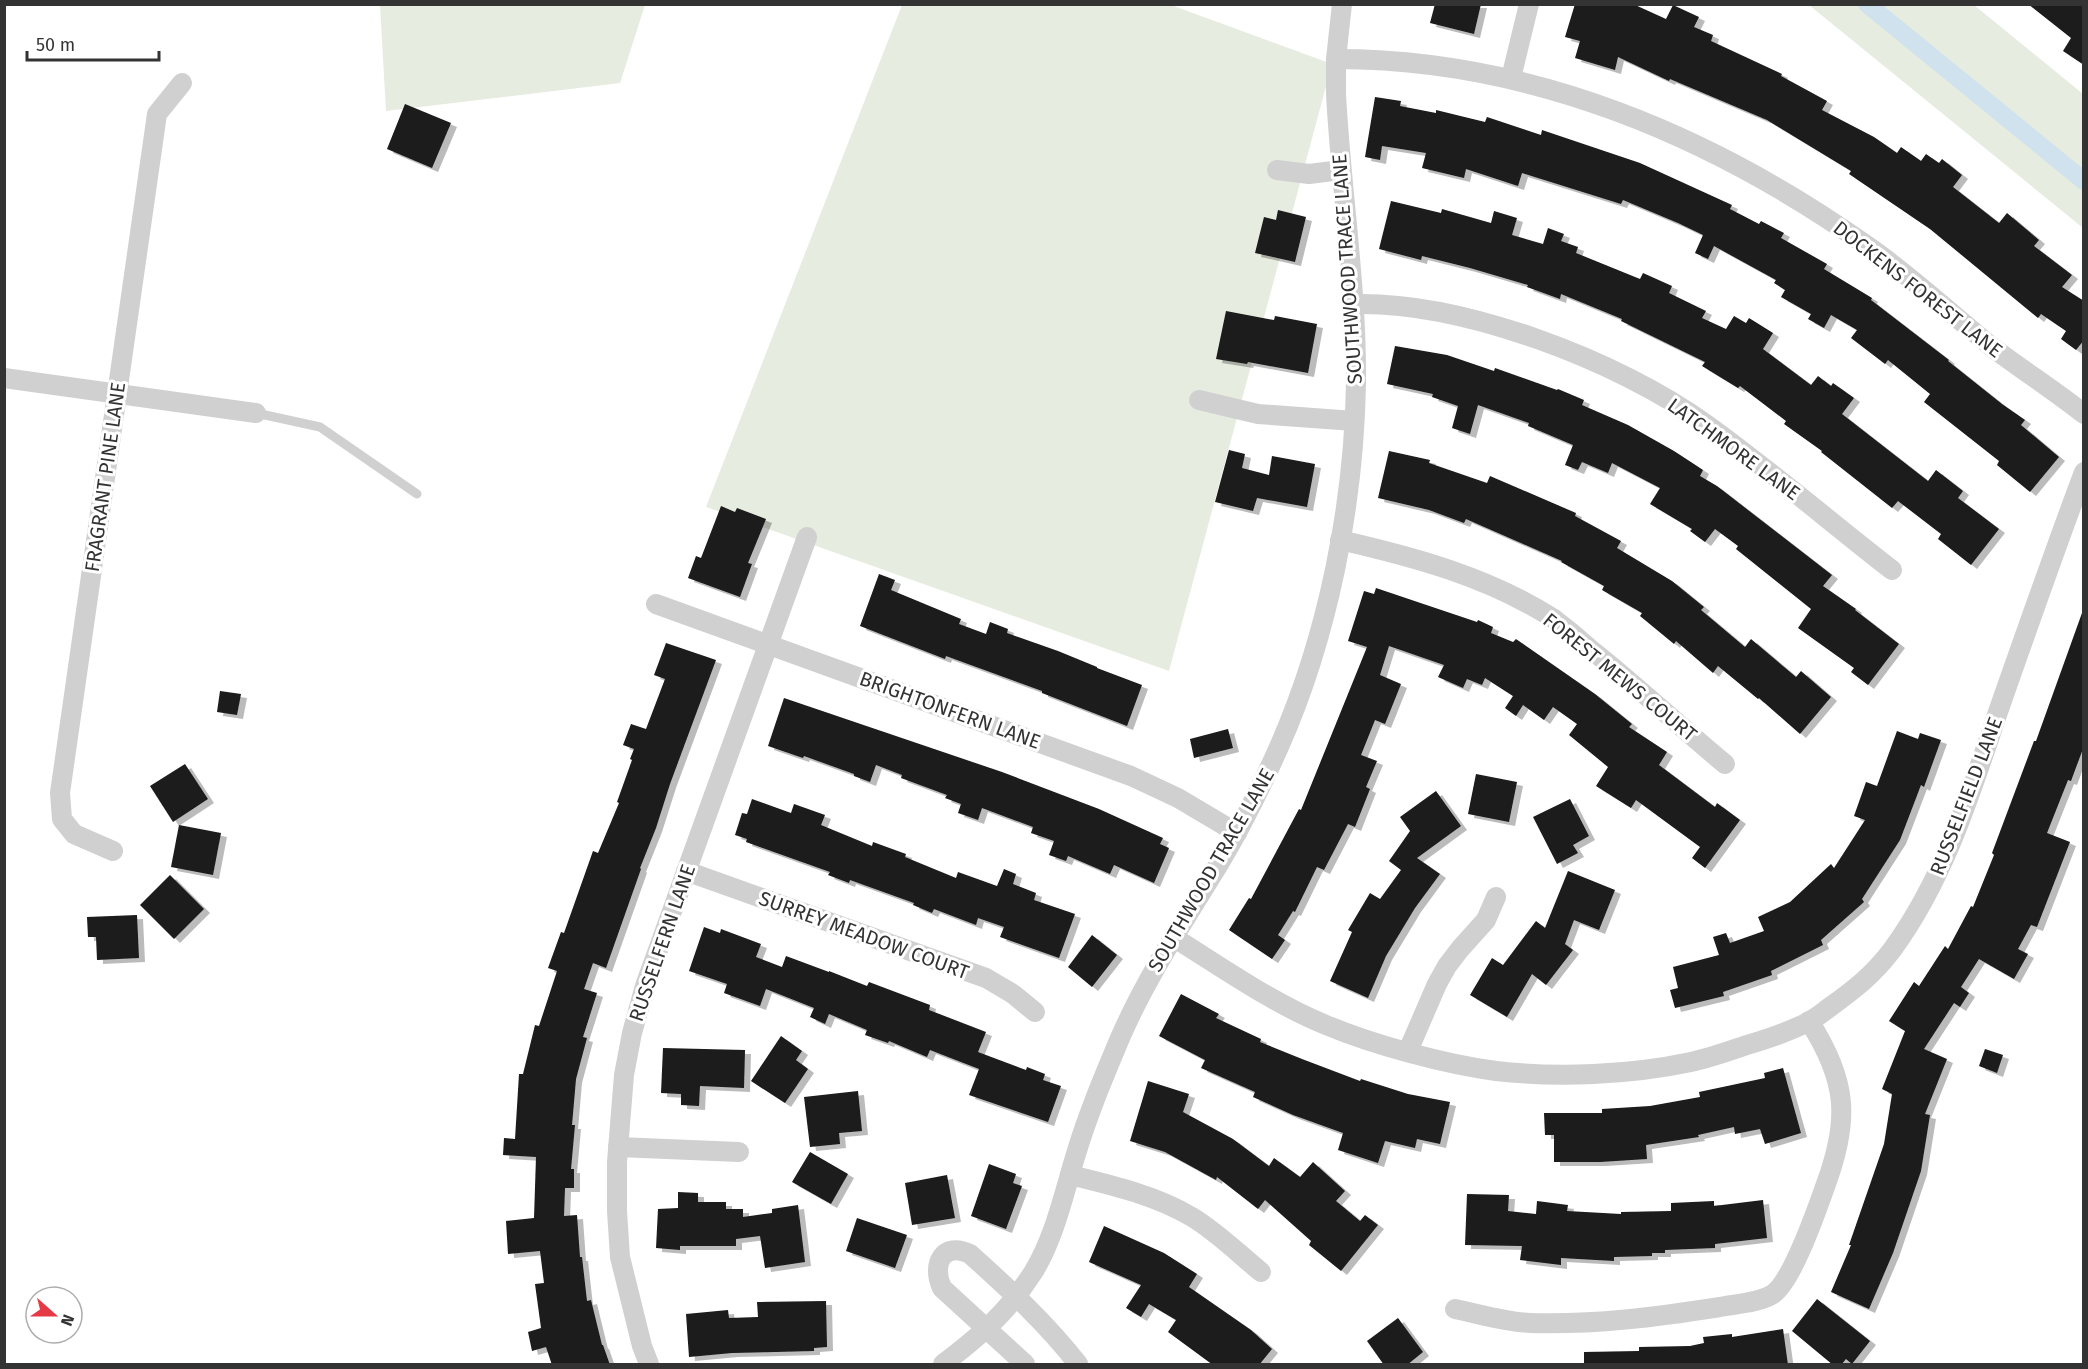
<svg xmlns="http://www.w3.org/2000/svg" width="2088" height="1369" font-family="'Fira Sans',sans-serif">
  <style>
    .green { fill: #e6ecdf }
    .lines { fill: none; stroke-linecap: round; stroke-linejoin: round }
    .canal { stroke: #cfe2ee; stroke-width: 18 }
    .building { fill: #1a1a1a; filter: url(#shadow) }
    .lane { stroke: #d0d0d0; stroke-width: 9 }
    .street { stroke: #d0d0d0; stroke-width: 20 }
    .labels { text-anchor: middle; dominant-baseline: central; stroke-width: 6; stroke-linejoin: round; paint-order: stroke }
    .street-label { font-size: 20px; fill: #333; stroke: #fff }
  </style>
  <defs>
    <filter id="shadow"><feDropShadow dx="6" dy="4" stdDeviation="0" flood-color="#0004"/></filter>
  </defs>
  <rect width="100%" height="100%" fill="#fff"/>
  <g class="green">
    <polygon points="380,5 645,5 620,83 386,111"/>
    <polygon points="902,5 1171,5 1332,64 1169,671 706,507"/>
    <polygon points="1809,5 1974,5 2083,94 2083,228"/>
  </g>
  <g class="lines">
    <polyline class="canal" points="1867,4 2084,181"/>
  </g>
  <g class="building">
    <polygon points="1435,4 1481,4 1474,34 1430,23"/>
    <polygon points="1575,4 1633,4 1666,19 1673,5 1699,17 1694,27 1713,35 1711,41 1782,74 1781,76 1827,101 1822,110 1874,137 1897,153 1901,147 1921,161 1926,154 1939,163 1942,159 1962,175 1953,187 1999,223 2007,213 2039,240 2034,246 2072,275 2062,287 2084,301 2084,340 2076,350 2061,339 2066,331 2041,314 2038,318 1930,229 1849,174 1851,171 1767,120 1670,79 1669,81 1618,57 1615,70 1575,58 1580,41 1565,37"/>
    <polygon points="2028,4 2084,4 2084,65 2063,51 2071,38"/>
    <polygon points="1375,97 1401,101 1400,106 1436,113 1436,110 1485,122 1487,117 1541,135 1542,130 1640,163 1732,205 1730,209 1759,224 1761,221 1784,233 1781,238 1827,264 1824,269 1872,298 1871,300 1949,360 1948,361 2002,404 2025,420 2021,425 2059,457 2030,492 1997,465 1999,461 1924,402 1930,394 1888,360 1885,364 1851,338 1857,330 1831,315 1824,328 1808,319 1811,314 1781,297 1785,290 1774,283 1776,280 1714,246 1708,259 1695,253 1703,235 1678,223 1623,200 1621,204 1522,173 1518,186 1466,169 1464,178 1422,168 1426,153 1382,146 1380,160 1365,157"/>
    <polygon points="405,104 451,123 432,168 387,149"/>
    <polygon points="1391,201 1441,213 1442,209 1491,223 1494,211 1517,218 1512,235 1543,244 1548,228 1564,234 1561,241 1578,247 1576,253 1640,279 1643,273 1672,286 1669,293 1706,311 1702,318 1726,329 1734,316 1746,323 1749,318 1773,333 1763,349 1811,385 1818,376 1831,386 1833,383 1854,398 1842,414 1928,481 1936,470 1963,491 1958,498 1999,529 1971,565 1938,539 1941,534 1898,501 1892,508 1821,452 1822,451 1784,424 1786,421 1740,386 1738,388 1702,366 1705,362 1621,321 1622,319 1561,294 1560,299 1527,287 1528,285 1470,268 1422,256 1421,260 1379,249"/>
    <polygon points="1278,210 1306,217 1295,262 1255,253 1264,217 1276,220"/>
    <polygon points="1226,311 1274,320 1275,316 1317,324 1308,373 1248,362 1247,364 1216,359"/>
    <polygon points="1395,346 1447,355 1494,371 1495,368 1557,390 1558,389 1584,400 1582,405 1628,425 1674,451 1703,470 1700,476 1717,486 1832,575 1823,586 1856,609 1855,610 1899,644 1868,685 1851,672 1854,668 1798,628 1811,609 1736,549 1738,546 1715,529 1705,542 1690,531 1692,529 1650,504 1660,488 1612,463 1608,473 1582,462 1578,470 1565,465 1573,445 1528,426 1529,423 1478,405 1470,434 1452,428 1458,406 1432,397 1433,394 1387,384"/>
    <polygon points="1229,450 1245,454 1242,468 1269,475 1272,456 1315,464 1307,507 1257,498 1253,511 1215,502"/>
    <polygon points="1389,451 1430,460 1429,463 1487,483 1490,476 1576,513 1575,516 1621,541 1617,548 1672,581 1704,607 1701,610 1745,647 1751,639 1796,677 1801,671 1831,697 1800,734 1759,698 1758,699 1718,666 1713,673 1676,641 1674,644 1640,616 1642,613 1602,590 1604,586 1561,562 1562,561 1466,519 1464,523 1429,510 1378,498"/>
    <polygon points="721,506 735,512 737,508 766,519 748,563 752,564 740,597 688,578 696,556 701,558"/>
    <polygon points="879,574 895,580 891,590 961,619 959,624 986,634 990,622 1008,629 1007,633 1058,651 1097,667 1097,668 1142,685 1127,726 1042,693 1042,691 946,656 945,659 860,626"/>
    <polygon points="1376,588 1477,622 1478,620 1493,627 1491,633 1513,642 1516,639 1595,694 1632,724 1629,727 1667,752 1659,765 1715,807 1717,803 1740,820 1705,868 1692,858 1700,847 1636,800 1631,808 1596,786 1608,767 1569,735 1577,724 1553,707 1544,720 1523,705 1516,716 1505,708 1513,696 1485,678 1482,685 1467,679 1463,688 1438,677 1444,665 1389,646 1380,675 1401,684 1385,724 1375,720 1361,755 1377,761 1366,787 1370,789 1355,827 1348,824 1324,870 1317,867 1295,912 1293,911 1278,935 1285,940 1272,959 1229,930 1249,898 1251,899 1299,809 1301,810 1367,647 1348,641 1364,591 1374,594"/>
    <polygon points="2082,613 2084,614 2084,746 2071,781 2068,780 2047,833 2070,842 2037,927 2031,925 2018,949 2028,954 2014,979 1979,959 1961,987 1969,993 1960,1007 1954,1003 1924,1049 1947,1059 1925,1114 1930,1115 1921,1171 1893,1253 1869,1309 1831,1292 1851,1245 1849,1245 1884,1144 1892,1094 1882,1089 1905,1031 1889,1021 1914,982 1919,986 1945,946 1948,949 1971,906 1973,907 1994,855 1992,853 2034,741 2036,741"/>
    <polygon points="666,643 716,660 670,784 656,828 640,868 641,869 606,968 593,963 584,989 597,993 583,1037 587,1038 576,1079 572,1125 575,1125 571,1169 574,1169 574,1188 565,1188 564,1216 577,1215 580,1257 582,1257 587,1301 591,1300 602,1345 603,1345 610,1365 552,1365 546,1347 532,1351 528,1332 541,1328 535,1284 544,1283 540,1251 508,1254 506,1221 534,1218 536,1157 503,1155 504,1138 515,1139 519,1074 523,1074 535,1025 539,1026 557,971 548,968 561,932 564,933 593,851 598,853 619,803 617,802 632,760 630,759 634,749 623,745 631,724 646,729 665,679 654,675"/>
    <polygon points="220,691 241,694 237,715 217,712"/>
    <polygon points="784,698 1002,772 1099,809 1163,838 1160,844 1169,848 1154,883 1114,865 1110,874 1068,856 1066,861 1049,855 1054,841 1031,833 1033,827 982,808 978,820 958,813 961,804 945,798 947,795 901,778 902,775 876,765 870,782 854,776 854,774 804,756 803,758 768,746"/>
    <polygon points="1228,729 1233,748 1194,758 1190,739"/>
    <polygon points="1897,731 1918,739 1920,733 1941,740 1924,787 1921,785 1900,840 1862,899 1864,902 1821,940 1823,945 1771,971 1772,975 1723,992 1724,996 1675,1008 1670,990 1678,988 1673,967 1719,955 1713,937 1726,933 1730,943 1764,931 1758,917 1790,902 1831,864 1834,868 1865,820 1854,816 1866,782 1877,786"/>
    <polygon points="185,764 208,799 173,822 150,786"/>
    <polygon points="1476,774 1517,782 1509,822 1468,814"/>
    <polygon points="1436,791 1461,826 1417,858 1440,874 1415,908 1386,956 1368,998 1330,981 1352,932 1348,930 1370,893 1380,899 1401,870 1389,861 1410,831 1400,817"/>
    <polygon points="752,799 791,813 794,804 825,815 821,825 872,846 873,842 906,854 905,857 956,878 958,872 997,886 1004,869 1016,874 1013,884 1036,893 1034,900 1075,914 1059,958 1000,937 1004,927 978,918 976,925 934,909 932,913 913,905 914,903 850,880 849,883 828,875 830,872 746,842 747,839 735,835 742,813 747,814"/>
    <polygon points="1570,799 1589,836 1573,845 1578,853 1557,864 1533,817"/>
    <polygon points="179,825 221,833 213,875 171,867"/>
    <polygon points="1568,871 1615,890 1599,930 1574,920 1565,944 1573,950 1546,985 1532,974 1507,1017 1470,995 1492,958 1503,965 1536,921 1545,928"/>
    <polygon points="170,875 204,909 174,939 140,905"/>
    <polygon points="137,915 139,958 97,960 96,937 88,937 87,917"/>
    <polygon points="704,927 720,933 721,929 761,944 756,957 782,967 786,956 829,972 829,971 867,986 869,982 930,1005 929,1010 986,1032 978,1052 1026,1070 1027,1067 1045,1074 1043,1080 1061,1086 1048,1122 969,1095 979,1069 930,1050 927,1057 889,1041 888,1043 865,1035 867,1030 829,1014 825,1024 810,1017 814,1008 766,989 760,1006 724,993 727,984 689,971"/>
    <polygon points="1092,935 1117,955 1092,987 1068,967"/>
    <polygon points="1181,994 1219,1014 1216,1018 1261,1039 1260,1042 1302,1059 1360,1081 1361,1079 1408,1094 1450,1102 1440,1144 1417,1139 1415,1148 1385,1141 1378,1163 1338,1150 1343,1133 1293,1115 1253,1097 1255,1092 1201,1068 1205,1060 1159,1036"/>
    <polygon points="781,1036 802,1051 796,1060 808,1069 785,1103 751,1081"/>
    <polygon points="663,1048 745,1050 744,1088 700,1086 699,1106 681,1105 681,1094 661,1093"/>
    <polygon points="1985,1049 2003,1055 1997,1073 1979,1066"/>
    <polygon points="1783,1068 1801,1133 1765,1144 1760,1129 1735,1134 1734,1127 1698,1135 1699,1137 1646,1145 1647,1159 1600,1162 1554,1162 1554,1135 1545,1135 1544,1113 1602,1113 1602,1109 1650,1106 1700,1097 1699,1092 1765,1078 1764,1073"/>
    <polygon points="1148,1081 1189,1094 1183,1112 1233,1139 1269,1166 1274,1158 1300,1177 1313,1162 1345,1191 1336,1201 1360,1221 1365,1215 1378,1225 1341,1271 1309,1245 1311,1241 1265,1200 1258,1209 1217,1177 1216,1180 1165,1152 1130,1141"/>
    <polygon points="858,1091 862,1131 839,1133 840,1144 810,1147 804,1097"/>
    <polygon points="810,1152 848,1174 831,1204 792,1182"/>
    <polygon points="989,1164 1016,1174 1013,1183 1022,1186 1006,1229 971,1216"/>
    <polygon points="947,1175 955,1218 912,1225 905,1183"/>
    <polygon points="678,1192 698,1193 698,1202 726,1202 726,1209 743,1209 743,1217 772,1213 772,1209 798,1205 805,1262 765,1268 760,1236 736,1239 736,1246 680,1246 680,1250 656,1248 658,1209 678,1208"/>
    <polygon points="1467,1194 1509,1195 1508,1211 1536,1214 1537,1201 1568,1205 1567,1211 1621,1214 1621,1212 1671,1211 1671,1203 1714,1201 1714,1206 1763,1200 1767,1238 1715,1244 1715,1248 1665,1250 1665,1253 1652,1253 1652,1256 1614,1257 1614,1261 1561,1258 1561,1265 1520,1260 1522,1246 1465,1245"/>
    <polygon points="857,1218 907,1235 895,1268 846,1251"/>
    <polygon points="1104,1226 1164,1253 1197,1274 1189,1287 1251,1330 1272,1349 1259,1365 1213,1365 1168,1332 1176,1320 1149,1304 1141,1317 1126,1308 1141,1285 1089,1262"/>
    <polygon points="1817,1299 1870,1341 1852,1364 1846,1359 1841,1365 1833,1365 1792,1331"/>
    <polygon points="826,1301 827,1347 814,1348 814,1351 732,1353 689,1357 686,1314 728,1310 729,1318 758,1317 757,1302"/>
    <polygon points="1398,1318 1423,1352 1407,1365 1384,1365 1367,1341"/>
    <polygon points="1783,1329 1788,1365 1584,1365 1584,1352 1639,1351 1639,1347 1690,1346 1704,1343 1703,1337 1732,1334 1732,1337"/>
  </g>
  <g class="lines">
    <polyline class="lane" points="256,413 320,427 417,494"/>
    <g class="street">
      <path d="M1336,59C1531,59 1712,136 1869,247C1912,277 1951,314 1992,347C2022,370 2054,390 2084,414"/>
      <polyline points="1511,78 1529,4"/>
      <polyline points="1277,170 1309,174 1341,170"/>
      <path d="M1353,304C1462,301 1617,360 1706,424C1770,470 1830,522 1892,570"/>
      <polyline points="4,378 256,413"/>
      <polyline points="1199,400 1258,414 1354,421"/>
      <path d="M1340,540C1414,557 1489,577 1554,619C1566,628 1578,638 1589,648C1636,685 1679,726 1725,764"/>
      <polyline points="656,604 1131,776 1178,798 1237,833"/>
      <polyline points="113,851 74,834 62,819 60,793 157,114 182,83"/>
      <polyline points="686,871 986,978 1013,994 1035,1012"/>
      <path d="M1173,937C1223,968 1272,1003 1326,1025C1374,1045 1444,1064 1496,1071C1557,1078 1630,1075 1691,1062C1710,1058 1729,1051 1747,1045C1767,1039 1789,1032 1808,1022C1816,1018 1823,1012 1830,1007C1855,989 1873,975 1892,950C1944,879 1970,795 1998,712C2026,632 2054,552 2084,472"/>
      <polyline points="1408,1051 1437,984 1447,966 1460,949 1486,920 1496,897"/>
      <polyline points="618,1147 739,1152"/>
      <path d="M1070,1175C1111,1185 1155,1195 1192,1217C1217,1232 1239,1254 1261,1272"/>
      <path d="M1455,1309C1479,1314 1506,1322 1530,1323C1594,1325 1657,1317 1720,1307C1736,1304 1759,1303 1773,1294C1793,1280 1817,1209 1826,1184C1850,1119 1847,1080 1809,1021"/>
      <polyline points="649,1364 642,1346 620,1257 617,1211 617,1162 624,1075 632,1033 645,986 807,537"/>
      <path d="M943,1364C980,1336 1008,1312 1034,1271C1055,1236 1064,1193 1076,1154C1088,1114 1104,1076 1120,1038C1147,976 1184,921 1219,864C1242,826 1261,787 1279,747C1328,636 1354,505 1356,383C1357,287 1341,190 1336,94V59L1342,4"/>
      <path d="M1025,1364L942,1288C931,1264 943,1241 970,1254C1009,1289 1046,1323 1078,1364"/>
    </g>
  </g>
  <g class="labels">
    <g class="street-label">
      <text transform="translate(1347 269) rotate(-94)">SOUTHWOOD TRACE LANE</text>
      <text transform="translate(1918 289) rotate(38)">DOCKENS FOREST LANE</text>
      <text transform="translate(1734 449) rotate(36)">LATCHMORE LANE</text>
      <text transform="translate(105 477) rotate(-82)">FRAGRANT PINE LANE</text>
      <text transform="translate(1620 677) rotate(39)">FOREST MEWS COURT</text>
      <text transform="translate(950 710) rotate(20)">BRIGHTONFERN LANE</text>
      <text transform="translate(1966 796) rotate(-69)">RUSSELFIELD LANE</text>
      <text transform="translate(1211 870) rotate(-60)">SOUTHWOOD TRACE LANE</text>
      <text transform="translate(864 935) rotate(20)">SURREY MEADOW COURT</text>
      <text transform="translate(662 943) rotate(-71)">RUSSELFERN LANE</text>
    </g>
  </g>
  <rect width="2088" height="1369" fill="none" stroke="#333333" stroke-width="12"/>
  <g transform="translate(54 1315) rotate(111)"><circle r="28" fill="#ffffff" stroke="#adadad" stroke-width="1.5"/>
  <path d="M0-4.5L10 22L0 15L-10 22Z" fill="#e63946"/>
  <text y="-9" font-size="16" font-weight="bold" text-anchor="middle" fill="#333333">N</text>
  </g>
  <path d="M27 51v9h132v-9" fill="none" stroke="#333333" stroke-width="3"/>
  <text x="36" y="51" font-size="18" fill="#333333" stroke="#ffffff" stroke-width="4.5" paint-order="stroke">50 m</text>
</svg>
